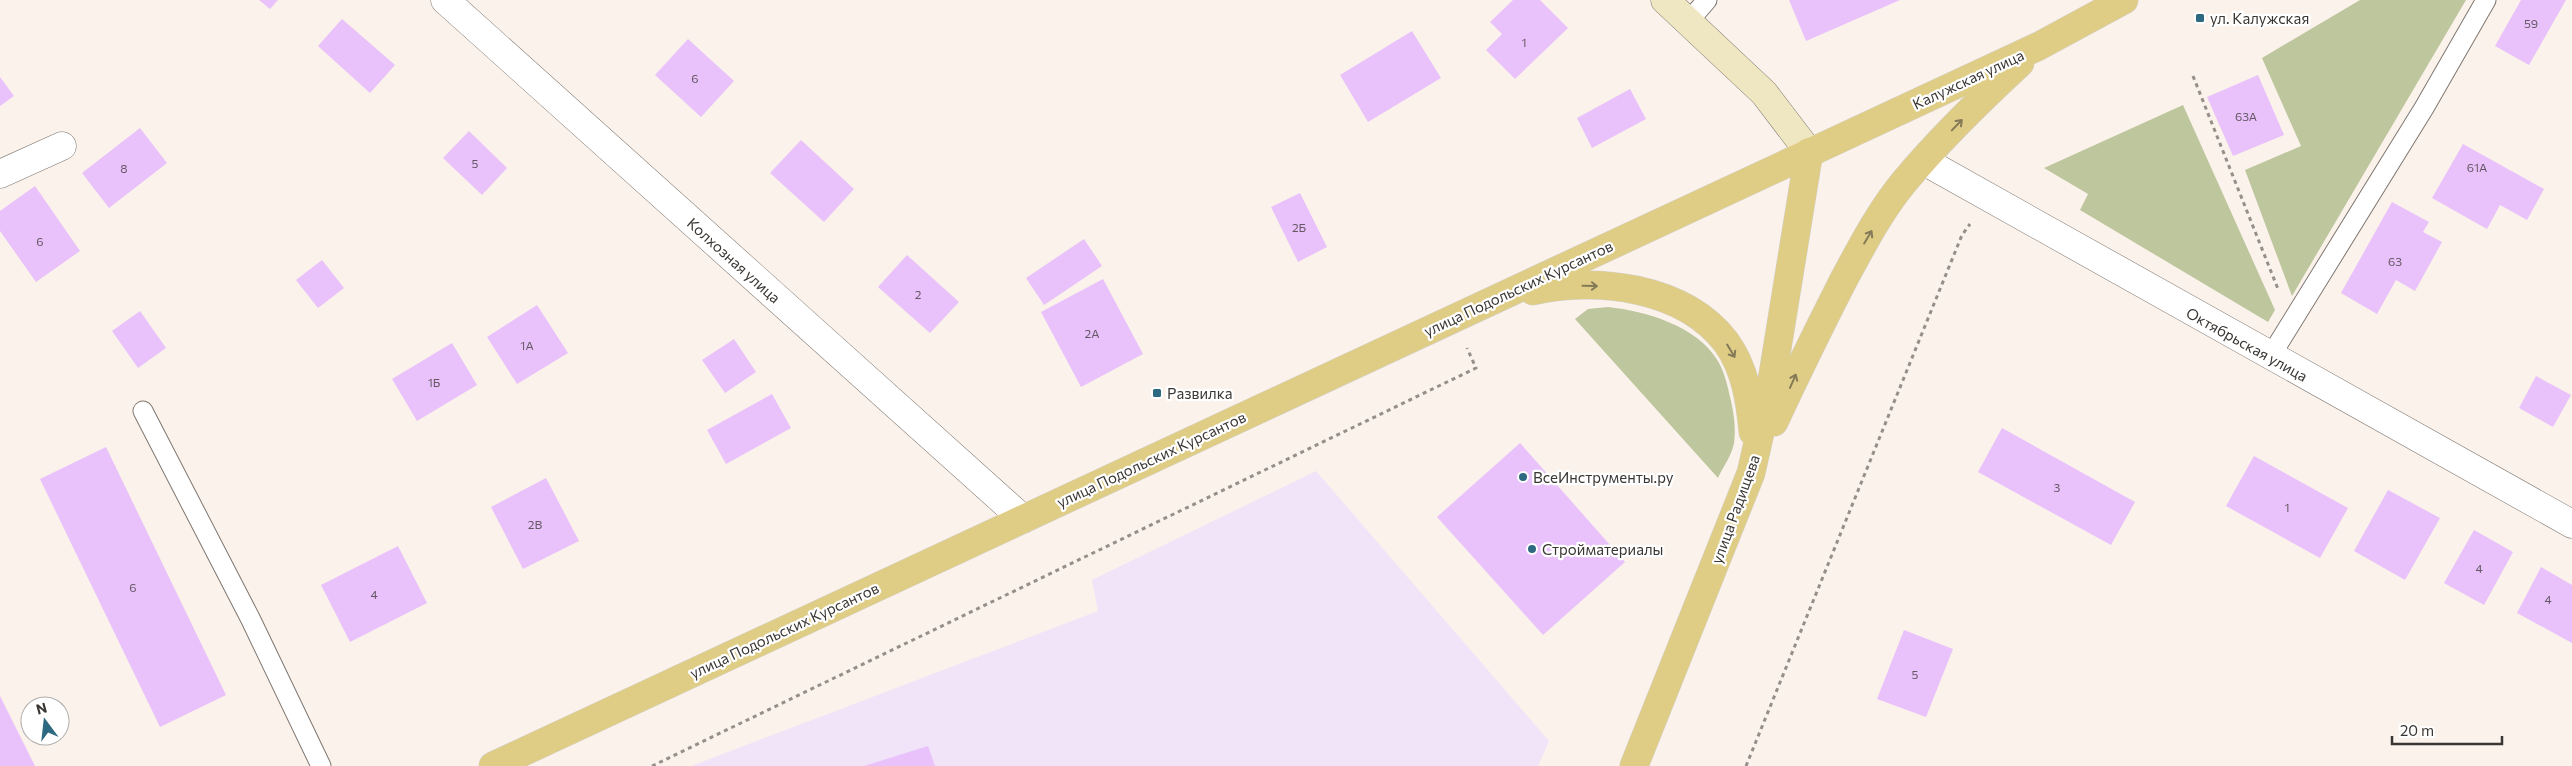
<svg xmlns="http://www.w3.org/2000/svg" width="2572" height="766" font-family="Commissioner,sans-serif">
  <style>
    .education { fill: #f1e4f8 }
    .green { fill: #bec69e }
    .building { fill: #e9c2fb }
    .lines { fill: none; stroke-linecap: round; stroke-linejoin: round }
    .lane-casing { stroke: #7e7670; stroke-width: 21 }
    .street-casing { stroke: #7e7670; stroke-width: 29 }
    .secondary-casing { stroke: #7e7670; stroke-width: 29 }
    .primary-casing { stroke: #d4d3d2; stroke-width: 29 }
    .path { stroke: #958f8a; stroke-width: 3; stroke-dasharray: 4 4; stroke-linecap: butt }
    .lane { stroke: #fff; stroke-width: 19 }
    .street { stroke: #fff; stroke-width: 28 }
    .secondary { stroke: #efe6c2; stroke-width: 28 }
    .primary { stroke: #dfcd86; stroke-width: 28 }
    .oneway { stroke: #847a58 }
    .poi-dot { fill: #2d6980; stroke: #fff; stroke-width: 2 }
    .labels { text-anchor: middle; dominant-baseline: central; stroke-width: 4.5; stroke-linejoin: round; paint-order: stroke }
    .number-label { font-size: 12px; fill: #665965 }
    .poi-label { font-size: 15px; fill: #3a3633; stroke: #fff; text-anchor: start }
    .street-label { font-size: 15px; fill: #3a3633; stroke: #fff }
  </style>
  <rect width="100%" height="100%" fill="#fbf2eb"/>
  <polygon class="education" points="1316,471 1549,741 1538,766 691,766 1098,611 1092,580"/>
  <g class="green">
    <polygon points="2360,0 2466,0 2292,296 2245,170 2301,146 2262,58"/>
    <polygon points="2183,105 2275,310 2268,322 2080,210 2088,194 2044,168"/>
    <path d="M1608,307C1646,311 1697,326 1718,361C1725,373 1728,388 1731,401C1734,415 1736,429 1734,443C1732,455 1723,467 1718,478L1575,319L1588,309Z"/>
  </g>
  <g class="building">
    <polygon points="259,0 278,0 270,9"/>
    <polygon points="1513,0 1540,0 1568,28 1515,79 1486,50 1502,34 1490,22"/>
    <polygon points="1789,0 1900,0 1806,41"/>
    <polygon points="2521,0 2566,0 2529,65 2495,46"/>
    <polygon points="342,19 395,65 370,93 318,46"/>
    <polygon points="1412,31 1441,78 1368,122 1340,75"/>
    <polygon points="688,39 734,81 701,117 655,75"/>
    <polygon points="2258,75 2284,135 2233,156 2207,97"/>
    <polygon points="0,77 14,96 0,106"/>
    <polygon points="1630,89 1646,119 1592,148 1577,118"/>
    <polygon points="140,128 167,163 109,208 82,173"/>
    <polygon points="469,131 507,168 482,195 443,158"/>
    <polygon points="801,140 854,189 824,222 770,173"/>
    <polygon points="2463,144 2544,189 2527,220 2500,205 2487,229 2432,198"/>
    <polygon points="35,186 80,251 36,282 0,231 0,211"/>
    <polygon points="1300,193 1327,247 1298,262 1271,207"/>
    <polygon points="2392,202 2429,222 2423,232 2442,242 2415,291 2396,280 2377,314 2341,293"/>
    <polygon points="1084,239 1102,266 1044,305 1026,278"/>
    <polygon points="907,255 959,302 930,333 878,287"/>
    <polygon points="322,260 344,288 318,308 296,280"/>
    <polygon points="1103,279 1143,354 1081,387 1041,312"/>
    <polygon points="537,305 568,353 517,384 487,337"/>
    <polygon points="140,311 166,348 138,368 112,331"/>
    <polygon points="734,339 756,372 725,393 702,360"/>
    <polygon points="452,343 477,385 417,421 392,379"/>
    <polygon points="2536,376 2571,395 2553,427 2519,408"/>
    <polygon points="772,394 791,428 726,464 707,430"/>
    <polygon points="2002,428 2135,502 2111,545 1978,472"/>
    <polygon points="1520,443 1625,562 1543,635 1437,517"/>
    <polygon points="106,447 226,695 160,727 40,479"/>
    <polygon points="2254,456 2348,508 2320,558 2226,506"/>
    <polygon points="546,478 579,541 523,569 491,507"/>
    <polygon points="2388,490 2440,518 2405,580 2354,551"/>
    <polygon points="2474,530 2513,552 2484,605 2444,583"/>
    <polygon points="398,546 427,603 350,642 321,585"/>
    <polygon points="2541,567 2572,585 2572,643 2517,613"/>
    <polygon points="1904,630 1953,649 1926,717 1877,699"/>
    <polygon points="0,696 35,766 0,766"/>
    <polygon points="928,746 935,766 864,766"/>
  </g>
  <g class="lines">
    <defs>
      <g id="lane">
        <polyline points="1688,22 1707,0"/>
        <polyline points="2270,357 2424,108 2486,0"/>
        <polyline points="143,411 251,620 321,766"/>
      </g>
      <g id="street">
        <polyline points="445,0 1023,519"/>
        <polyline points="1924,161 2572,524"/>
        <polyline points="0,174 62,146"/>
      </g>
      <polyline id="secondary" points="1665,0 1764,93 1809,152"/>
      <g id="primary">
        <path d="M1533,291C1596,276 1684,287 1726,342C1745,368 1750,400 1753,432"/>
        <path d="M1774,422C1797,373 1820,326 1844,279C1862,246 1880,211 1904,182C1939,140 1980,100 2020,63"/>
        <polyline points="493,766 2039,46 2124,0"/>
        <polyline points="1634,766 1751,473 1772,380 1809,152"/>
      </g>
    </defs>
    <use href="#lane" class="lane-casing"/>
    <use href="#street" class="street-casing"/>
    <use href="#secondary" class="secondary-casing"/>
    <use href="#primary" class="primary-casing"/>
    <g class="path">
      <polyline points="2193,76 2278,289"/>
      <polyline points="652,766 1476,368 1467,348"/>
      <polyline points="1746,766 1962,235 1970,224"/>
    </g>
    <use href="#lane" class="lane"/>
    <use href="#street" class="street"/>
    <use href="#secondary" class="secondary"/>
    <use href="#primary" class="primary"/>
  </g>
  <defs><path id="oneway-shaft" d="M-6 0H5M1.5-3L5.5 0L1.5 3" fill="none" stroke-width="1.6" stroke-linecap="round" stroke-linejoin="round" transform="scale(1.25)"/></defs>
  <g class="oneway">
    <use href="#oneway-shaft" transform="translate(1957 125) rotate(-46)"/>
    <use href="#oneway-shaft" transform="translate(1868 237) rotate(-59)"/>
    <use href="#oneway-shaft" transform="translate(1590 286) rotate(1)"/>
    <use href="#oneway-shaft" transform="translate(1731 351) rotate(59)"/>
    <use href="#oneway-shaft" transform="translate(1793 381) rotate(-66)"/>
  </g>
  <g class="poi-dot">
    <rect x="2195" y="13" width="10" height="10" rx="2.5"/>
    <rect x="1152" y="388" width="10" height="10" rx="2.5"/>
    <circle cx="1523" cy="477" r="5"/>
    <circle cx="1532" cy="549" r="5"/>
  </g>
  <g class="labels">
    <g class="number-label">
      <text x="2531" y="23">59</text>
      <text x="1524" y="42">1</text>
      <text x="695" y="78">6</text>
      <text x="2246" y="116">63А</text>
      <text x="475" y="163">5</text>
      <text x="2477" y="167">61А</text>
      <text x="124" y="168">8</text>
      <text x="1299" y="227">2Б</text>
      <text x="40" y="241">6</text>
      <text x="2395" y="261">63</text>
      <text x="918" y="294">2</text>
      <text x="1092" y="333">2А</text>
      <text x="527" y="345">1А</text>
      <text x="434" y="382">1Б</text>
      <text x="2057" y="487">3</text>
      <text x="2287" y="507">1</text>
      <text x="535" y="524">2В</text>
      <text x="2479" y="568">4</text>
      <text x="133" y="587">6</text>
      <text x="374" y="594">4</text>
      <text x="2548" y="599">4</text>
      <text x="1915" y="674">5</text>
    </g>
    <g class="poi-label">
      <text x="2210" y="18">ул. Калужская</text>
      <text x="1167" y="393">Развилка</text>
      <text x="1533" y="477">ВсеИнструменты.ру</text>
      <text x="1542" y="549">Стройматериалы</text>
    </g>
    <g class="street-label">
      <text transform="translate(1968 79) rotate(-25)">Калужская улица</text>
      <text transform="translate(734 260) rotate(42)">Колхозная улица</text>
      <text transform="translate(1518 288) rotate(-25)">улица Подольских Курсантов</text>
      <text transform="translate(2247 344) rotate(29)">Октябрьская улица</text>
      <text transform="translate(1151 459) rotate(-25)">улица Подольских Курсантов</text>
      <text transform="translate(1735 509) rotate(-70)">улица Радищева</text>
      <text transform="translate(784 630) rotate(-25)">улица Подольских Курсантов</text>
    </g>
  </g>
  <g transform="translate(45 721) rotate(345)"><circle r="24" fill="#ffffff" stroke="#b0afad"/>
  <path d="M0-4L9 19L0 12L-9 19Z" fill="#2d6980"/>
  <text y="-8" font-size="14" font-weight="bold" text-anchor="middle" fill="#3a3633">N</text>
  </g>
  <path d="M2392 736v8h110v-8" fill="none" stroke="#3a3633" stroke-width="2.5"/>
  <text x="2400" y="736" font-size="15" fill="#3a3633" stroke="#ffffff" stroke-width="4" paint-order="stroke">20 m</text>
</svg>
